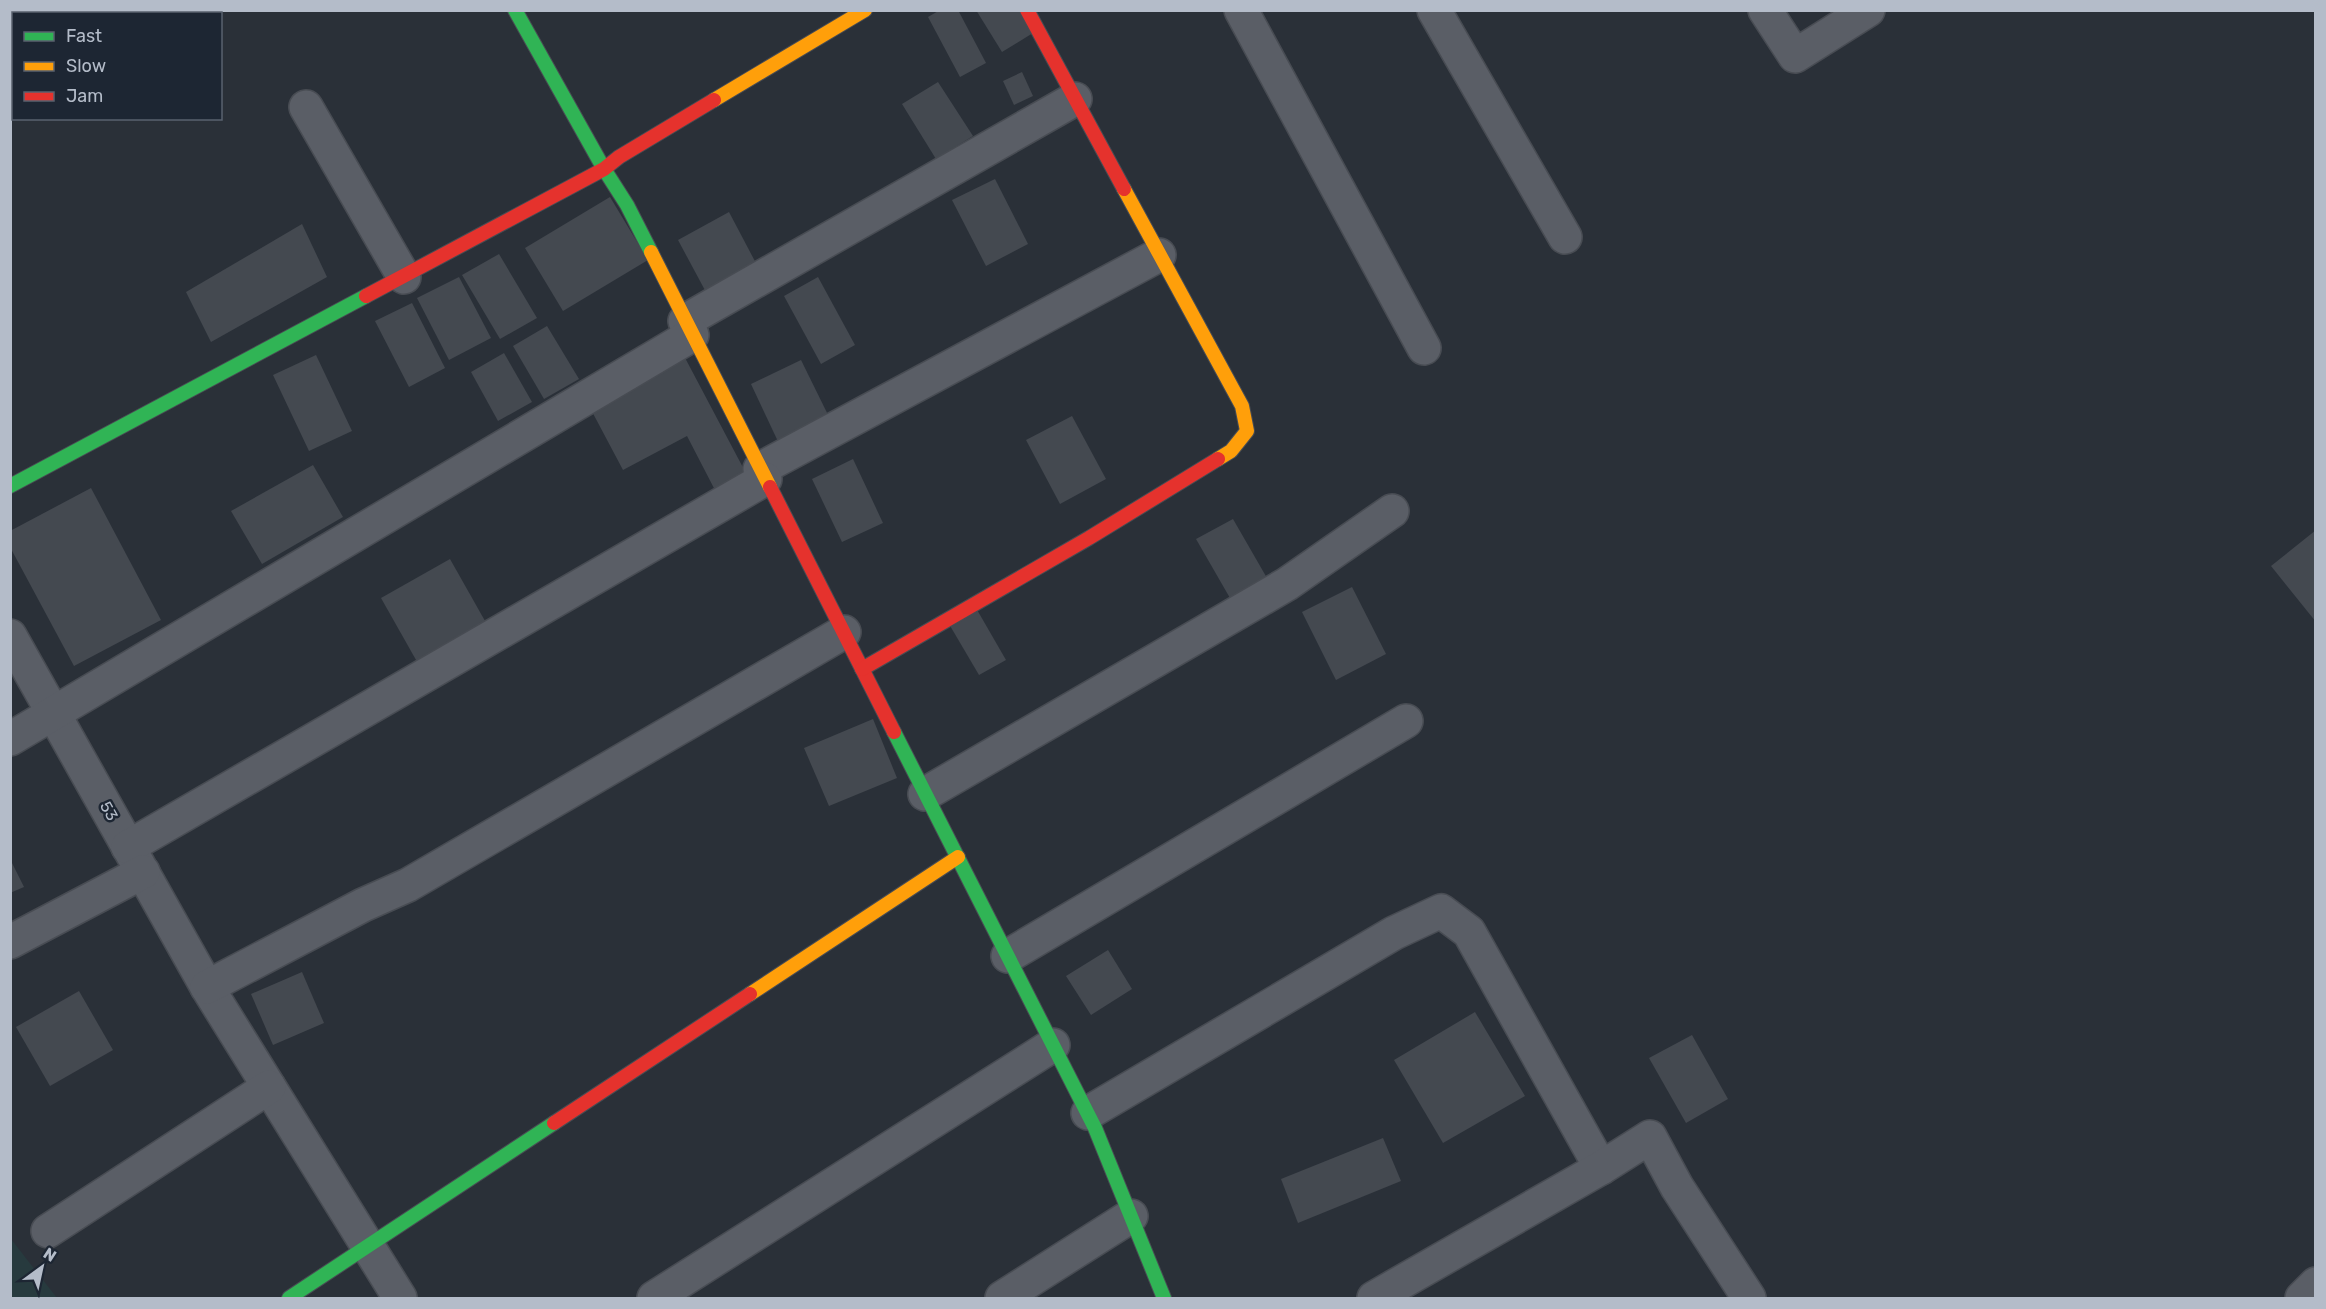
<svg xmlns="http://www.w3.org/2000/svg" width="2326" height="1309" font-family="Rubik,sans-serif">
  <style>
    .green { fill: #273a3e }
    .building { fill: #444950 }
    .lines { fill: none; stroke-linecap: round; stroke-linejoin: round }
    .street-casing { stroke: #484c53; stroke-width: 36 }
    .fast-casing { stroke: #484c53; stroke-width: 16 }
    .slow-casing { stroke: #484c53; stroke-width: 16 }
    .jam-casing { stroke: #484c53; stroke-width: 16 }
    .street { stroke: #5a5e66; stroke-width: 33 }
    .fast { stroke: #30b455; stroke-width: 14 }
    .slow { stroke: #ff9f0a; stroke-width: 14 }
    .jam { stroke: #e5322d; stroke-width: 14 }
    .labels { text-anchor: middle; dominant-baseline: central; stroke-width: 5; stroke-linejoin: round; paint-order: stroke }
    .street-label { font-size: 16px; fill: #b4bcc9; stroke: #1d2633 }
  </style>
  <rect width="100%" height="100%" fill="#2a3038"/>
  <polygon class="green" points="11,1239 57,1298 11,1298"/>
  <g class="building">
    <polygon points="940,10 958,10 986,63 960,77 928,17"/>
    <polygon points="976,10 1019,10 1033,33 1002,52"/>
    <polygon points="1022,72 1033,96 1014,105 1003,81"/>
    <polygon points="938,82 973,136 936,159 902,104"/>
    <polygon points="995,179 1028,244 986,266 952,200"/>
    <polygon points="610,197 648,260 563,311 525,248"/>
    <polygon points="729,212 758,267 707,294 678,240"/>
    <polygon points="302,224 327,277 211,342 186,292"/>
    <polygon points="499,254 537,318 500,339 462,275"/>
    <polygon points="459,277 491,338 449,360 417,298"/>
    <polygon points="818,277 855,345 821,364 784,296"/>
    <polygon points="412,303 445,368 409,387 375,321"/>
    <polygon points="547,326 579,379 544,399 513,346"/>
    <polygon points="504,353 532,402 498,421 471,372"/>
    <polygon points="683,354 748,477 717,494 687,436 623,470 588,404"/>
    <polygon points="316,355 352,431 309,451 273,375"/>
    <polygon points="801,360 833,425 782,450 751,384"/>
    <polygon points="1072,416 1106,479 1060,504 1026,440"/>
    <polygon points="853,459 883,523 842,542 812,479"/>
    <polygon points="313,465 343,517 262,564 231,511"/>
    <polygon points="91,488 161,620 74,666 10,547 10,531"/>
    <polygon points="1233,519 1271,585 1234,605 1196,539"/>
    <polygon points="2316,530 2316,622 2271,566"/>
    <polygon points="450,559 489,628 420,667 381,598"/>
    <polygon points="1352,587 1386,654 1336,680 1302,612"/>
    <polygon points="976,608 1006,660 979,675 949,624"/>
    <polygon points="873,719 897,778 829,806 804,748"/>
    <polygon points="10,859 24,887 10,893"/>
    <polygon points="1108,950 1132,989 1091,1015 1066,976"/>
    <polygon points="302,972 324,1023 273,1045 251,994"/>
    <polygon points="79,991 113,1050 50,1086 16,1027"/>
    <polygon points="1475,1012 1525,1096 1443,1143 1394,1060"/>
    <polygon points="1692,1035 1728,1099 1686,1123 1649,1058"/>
    <polygon points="1383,1138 1401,1181 1298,1223 1281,1179"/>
  </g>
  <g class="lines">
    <defs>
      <g id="street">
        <polyline points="1241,10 1424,348"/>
        <polyline points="1434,10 1565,237"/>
        <polyline points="1765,10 1795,56 1868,10"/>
        <polyline points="306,107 404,277"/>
        <polyline points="685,321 1075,99"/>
        <polyline points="760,469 1159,255"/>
        <polyline points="10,636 207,987 400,1298"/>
        <polyline points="10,739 692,335"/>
        <polyline points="925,794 1287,584 1392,511"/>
        <polyline points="128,847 765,479"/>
        <polyline points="10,942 143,872"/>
        <polyline points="1008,956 1406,721"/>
        <polyline points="207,987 363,905 408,885 844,632"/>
        <polyline points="1088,1113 1394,933 1441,911 1469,932 1601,1168"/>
        <polyline points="48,1231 269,1087"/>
        <polyline points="654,1298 1053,1045"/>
        <polyline points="1002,1298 1131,1216"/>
        <polyline points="1374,1298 1601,1168 1650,1137 1677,1187 1749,1298"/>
        <polyline points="2302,1298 2316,1284"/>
      </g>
      <g id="fast">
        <polyline points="515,10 604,169 627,205 651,252"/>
        <polyline points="10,486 366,296"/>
        <polyline points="894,732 1095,1128 1164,1298"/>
        <polyline points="289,1298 554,1123"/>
      </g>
      <g id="slow">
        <polyline points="714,100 865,10"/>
        <polyline points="1124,189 1242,406 1247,431 1231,451 1218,459"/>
        <polyline points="651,252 770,487"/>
        <polyline points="750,994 958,857"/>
      </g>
      <g id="jam">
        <polyline points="1027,10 1124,189"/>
        <polyline points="366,296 604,169 619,157 714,100"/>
        <polyline points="770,487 894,732"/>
        <polyline points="862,669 1089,538 1218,459"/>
        <polyline points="554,1123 750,994"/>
      </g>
    </defs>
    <use href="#street" class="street-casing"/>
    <use href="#fast" class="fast-casing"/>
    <use href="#slow" class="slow-casing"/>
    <use href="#jam" class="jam-casing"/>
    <use href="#street" class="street"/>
    <use href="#fast" class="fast"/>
    <use href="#slow" class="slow"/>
    <use href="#jam" class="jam"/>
  </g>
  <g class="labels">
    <g class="street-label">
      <text transform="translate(109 811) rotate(61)">53</text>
    </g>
  </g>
  <rect width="2326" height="1309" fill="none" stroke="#b4bcc9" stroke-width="24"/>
  <rect x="12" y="12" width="210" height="108" fill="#1d2633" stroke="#59626f" stroke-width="1.5"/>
  <rect x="24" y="32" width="30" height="9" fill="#30b455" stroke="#59626f" stroke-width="1.5"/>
  <text x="66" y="42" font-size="18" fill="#b4bcc9">Fast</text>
  <rect x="24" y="62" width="30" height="9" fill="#ff9f0a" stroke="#59626f" stroke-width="1.5"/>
  <text x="66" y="72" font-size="18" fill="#b4bcc9">Slow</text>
  <rect x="24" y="92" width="30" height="9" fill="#e5322d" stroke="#59626f" stroke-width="1.5"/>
  <text x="66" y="102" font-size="18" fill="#b4bcc9">Jam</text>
  <g transform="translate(42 1267) rotate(33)" stroke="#1d2633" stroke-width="4.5" paint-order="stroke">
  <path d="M0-4.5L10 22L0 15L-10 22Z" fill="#b4bcc9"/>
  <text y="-9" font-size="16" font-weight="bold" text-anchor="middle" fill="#b4bcc9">N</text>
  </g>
</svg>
